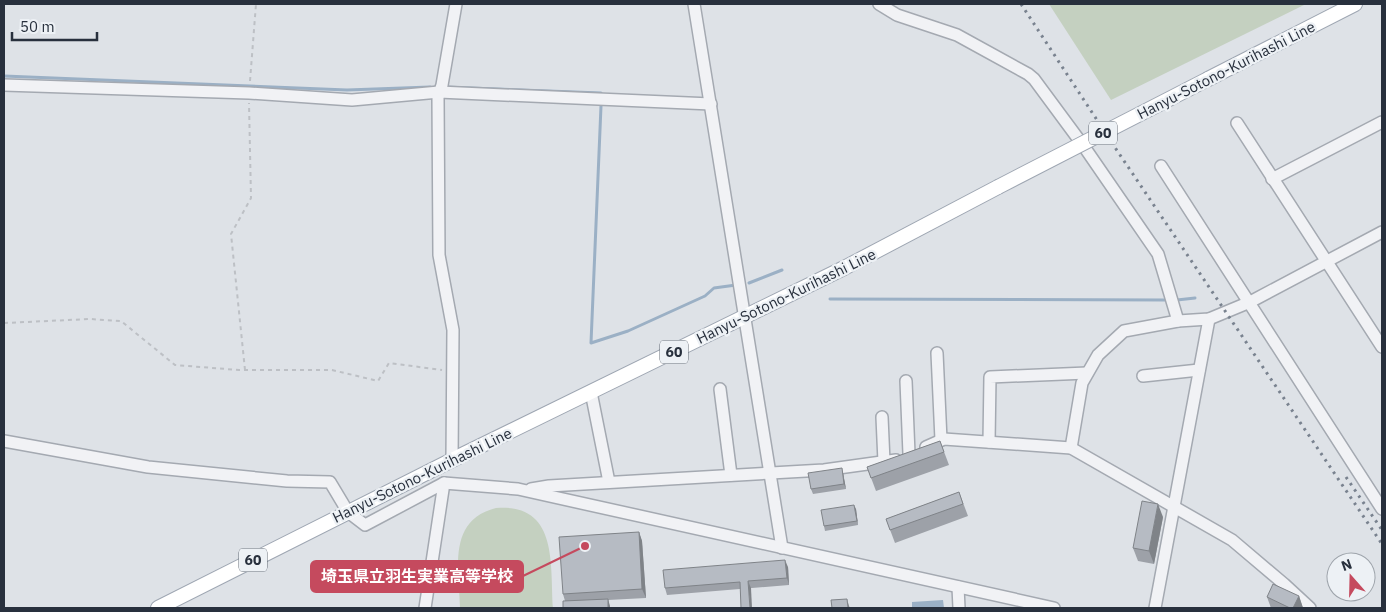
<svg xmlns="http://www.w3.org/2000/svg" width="1386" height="612" font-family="'IBM Plex Sans','Noto Sans JP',sans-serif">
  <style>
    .green { fill: #c4d0c0 }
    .water { fill: #9bb0c5 }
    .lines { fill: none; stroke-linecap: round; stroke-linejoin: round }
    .stream { stroke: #9bb0c5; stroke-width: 3 }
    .minor-casing { stroke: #a4a9b1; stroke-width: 14 }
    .major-casing { stroke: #9ea6b2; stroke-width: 16 }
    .path { stroke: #bdc0c5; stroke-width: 2; stroke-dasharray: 4 4; stroke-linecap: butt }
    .minor { stroke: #f1f2f5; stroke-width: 11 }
    .major { stroke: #fff; stroke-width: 14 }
    .rail { stroke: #79828f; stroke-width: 3; stroke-dasharray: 2.5 5; stroke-linecap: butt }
    .major-bridge-casing { stroke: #9ea6b2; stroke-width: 16; stroke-linecap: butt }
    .major-bridge { stroke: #fff; stroke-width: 14 }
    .wall { fill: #9da1a8 }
    .shaded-wall { fill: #7f8388 }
    .building { fill: #b6bbc3; stroke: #7f8388 }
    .labels { text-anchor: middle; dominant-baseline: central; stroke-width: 4.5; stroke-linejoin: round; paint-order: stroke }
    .shield { fill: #edf1f5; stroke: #636a74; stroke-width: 1 }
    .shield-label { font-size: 14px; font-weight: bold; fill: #28303d }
    .street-label { font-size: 15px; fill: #28303d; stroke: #edf1f5 }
    .leader { fill: none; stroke: #c54a5e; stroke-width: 2 }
    .callout-dot { fill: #c54a5e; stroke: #edf1f5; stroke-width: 2 }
    .callout { fill: #c54a5e; stroke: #c54a5e; stroke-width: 2 }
    .callout-label { font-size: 16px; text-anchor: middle; font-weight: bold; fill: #fff }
  </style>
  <rect width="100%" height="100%" fill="#dee2e7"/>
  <g class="green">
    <polygon points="1049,4 1306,4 1111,100"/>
    <path d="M496,508C559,503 550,566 553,608H460C459,570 447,520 496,508Z"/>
  </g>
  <polygon class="water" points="943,600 944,608 912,608 912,602"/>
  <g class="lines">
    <g class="stream">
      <polyline points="4,76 347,90 430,87"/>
      <polyline points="444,87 601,93 601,95"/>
      <polyline points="601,106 591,343 628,331 705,296 714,288 736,285"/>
      <polyline points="749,283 782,270"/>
      <polyline points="830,299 1165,300"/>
      <polyline points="1177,300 1195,298"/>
    </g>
    <defs>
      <g id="minor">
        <polyline points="694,4 782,548"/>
        <polyline points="879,4 897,15 957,35 1028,74 1034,79 1085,148 1158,254 1178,321"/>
        <polyline points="4,85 249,93 352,100 439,92 711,104"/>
        <polyline points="1237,123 1382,347"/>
        <polyline points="1161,166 1382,509"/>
        <polyline points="1272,179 1382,122"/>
        <polyline points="937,353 941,440"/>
        <polyline points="1143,376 1199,370"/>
        <polyline points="906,381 909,454"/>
        <polyline points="720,389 731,475"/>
        <polyline points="591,392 609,482"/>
        <polyline points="882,417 884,462"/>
        <polyline points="4,441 148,467 287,481 330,482 348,512 365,525 444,483 518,489 1054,608"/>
        <polyline points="989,442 990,377 1087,373"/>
        <polyline points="926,447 944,439 1071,448 1232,540 1284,584 1310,608"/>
        <polyline points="1071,448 1082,383 1098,355 1124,331 1178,321 1209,319 1250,302 1382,232"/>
        <polyline points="452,460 453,330 439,255 438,97 442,85 456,4"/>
        <polyline points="531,489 549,486 824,470 896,460"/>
        <polyline points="958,587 959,608"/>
        <polyline points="425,608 444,483"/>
        <polyline points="1155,608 1209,319"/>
      </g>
      <g id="major">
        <polyline points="1208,79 1355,4"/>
        <polyline points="158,608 464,454 844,268 998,187"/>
      </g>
    </defs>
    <use href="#minor" class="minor-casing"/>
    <use href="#major" class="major-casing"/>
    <g class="path">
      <polyline points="250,81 256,4"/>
      <polyline points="4,323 90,319 121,321 175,365 239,370 332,370 378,381 389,363 442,370"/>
      <polyline points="245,370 231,234 251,198 249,103"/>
    </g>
    <use href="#minor" class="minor"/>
    <use href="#major" class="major"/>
    <g class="rail">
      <polyline points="1021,4 1114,146 1382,544"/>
      <polyline points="1346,477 1382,530"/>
    </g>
    <defs>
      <polyline id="major-bridge" points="998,187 1208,79"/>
    </defs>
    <use href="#major-bridge" class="major-bridge-casing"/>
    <use href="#major-bridge" class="major-bridge"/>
  </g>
  <g class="wall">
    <polygon points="940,441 949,465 876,491 867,467"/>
    <polygon points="843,473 846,489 813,494 811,489"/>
    <polygon points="959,492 968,516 895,543 886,519"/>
    <polygon points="856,509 858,525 825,531 824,526"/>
    <polygon points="1163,517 1154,564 1138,561 1133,548"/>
    <polygon points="639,532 642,541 646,598 608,600 610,608 563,608 565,601 563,594"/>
    <polygon points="788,567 789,585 667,595 665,588"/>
    <polygon points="1299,596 1303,608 1271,608 1267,597"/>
  </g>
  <g class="shaded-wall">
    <polygon points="842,468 843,473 846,489 844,484"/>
    <polygon points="1158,504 1163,517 1154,564 1149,551"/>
    <polygon points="854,505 856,509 858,525 857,521"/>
    <polygon points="639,532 642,541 646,598 642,589"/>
    <polygon points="785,560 788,567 789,585 787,578"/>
    <polygon points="748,581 751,588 752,608 750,608"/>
    <polygon points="1299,596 1303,608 1293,608"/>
    <polygon points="608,599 610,606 610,608 608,608"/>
    <polygon points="847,599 849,606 850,608 848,608"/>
  </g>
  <g class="building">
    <polygon points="940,441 944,452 871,478 867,467"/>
    <polygon points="842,468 844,484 811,489 808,473"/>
    <polygon points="959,492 963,504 890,530 886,519"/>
    <polygon points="1142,501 1158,504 1149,551 1133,548"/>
    <polygon points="854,505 857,521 824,526 821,510"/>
    <polygon points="639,532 642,589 563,594 559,537"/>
    <polygon points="785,560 787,578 748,581 750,608 741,608 740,582 665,588 663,570"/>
    <polygon points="1273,584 1299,596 1293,608 1290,608 1267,597"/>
    <polygon points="608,599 608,608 563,608 563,601"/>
    <polygon points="847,599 848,608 832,608 831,600"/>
  </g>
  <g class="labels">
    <g class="shield">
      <rect x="1089" y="121.5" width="28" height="23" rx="4"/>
      <rect x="660" y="340.5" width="28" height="23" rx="4"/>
      <rect x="239" y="548.5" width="28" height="23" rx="4"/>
    </g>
    <g class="shield-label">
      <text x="1103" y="133">60</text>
      <text x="674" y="352">60</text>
      <text x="253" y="560">60</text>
    </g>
    <g class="street-label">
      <text transform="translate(1226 70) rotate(-27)">Hanyu-Sotono-Kurihashi Line</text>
      <text transform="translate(786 296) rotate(-26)">Hanyu-Sotono-Kurihashi Line</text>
      <text transform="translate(422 475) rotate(-26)">Hanyu-Sotono-Kurihashi Line</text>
    </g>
  </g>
  <path class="leader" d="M585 546L523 576"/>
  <circle class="callout-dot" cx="585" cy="546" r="5"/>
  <rect class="callout" x="311" y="561" width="212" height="31" rx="5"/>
  <g class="callout-label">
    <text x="417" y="582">埼玉県立羽生実業高等学校</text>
  </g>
  <rect width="1386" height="612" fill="none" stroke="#28303d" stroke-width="10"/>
  <g transform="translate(1351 577) rotate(340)"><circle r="24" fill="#edf1f5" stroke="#9ea4ab"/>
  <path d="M0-4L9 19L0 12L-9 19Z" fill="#c54a5e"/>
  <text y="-8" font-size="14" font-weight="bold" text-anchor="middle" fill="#28303d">N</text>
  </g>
  <path d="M12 32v8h85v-8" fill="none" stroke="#28303d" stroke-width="2.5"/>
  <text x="20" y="32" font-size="15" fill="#28303d" stroke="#edf1f5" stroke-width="4" paint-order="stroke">50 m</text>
</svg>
